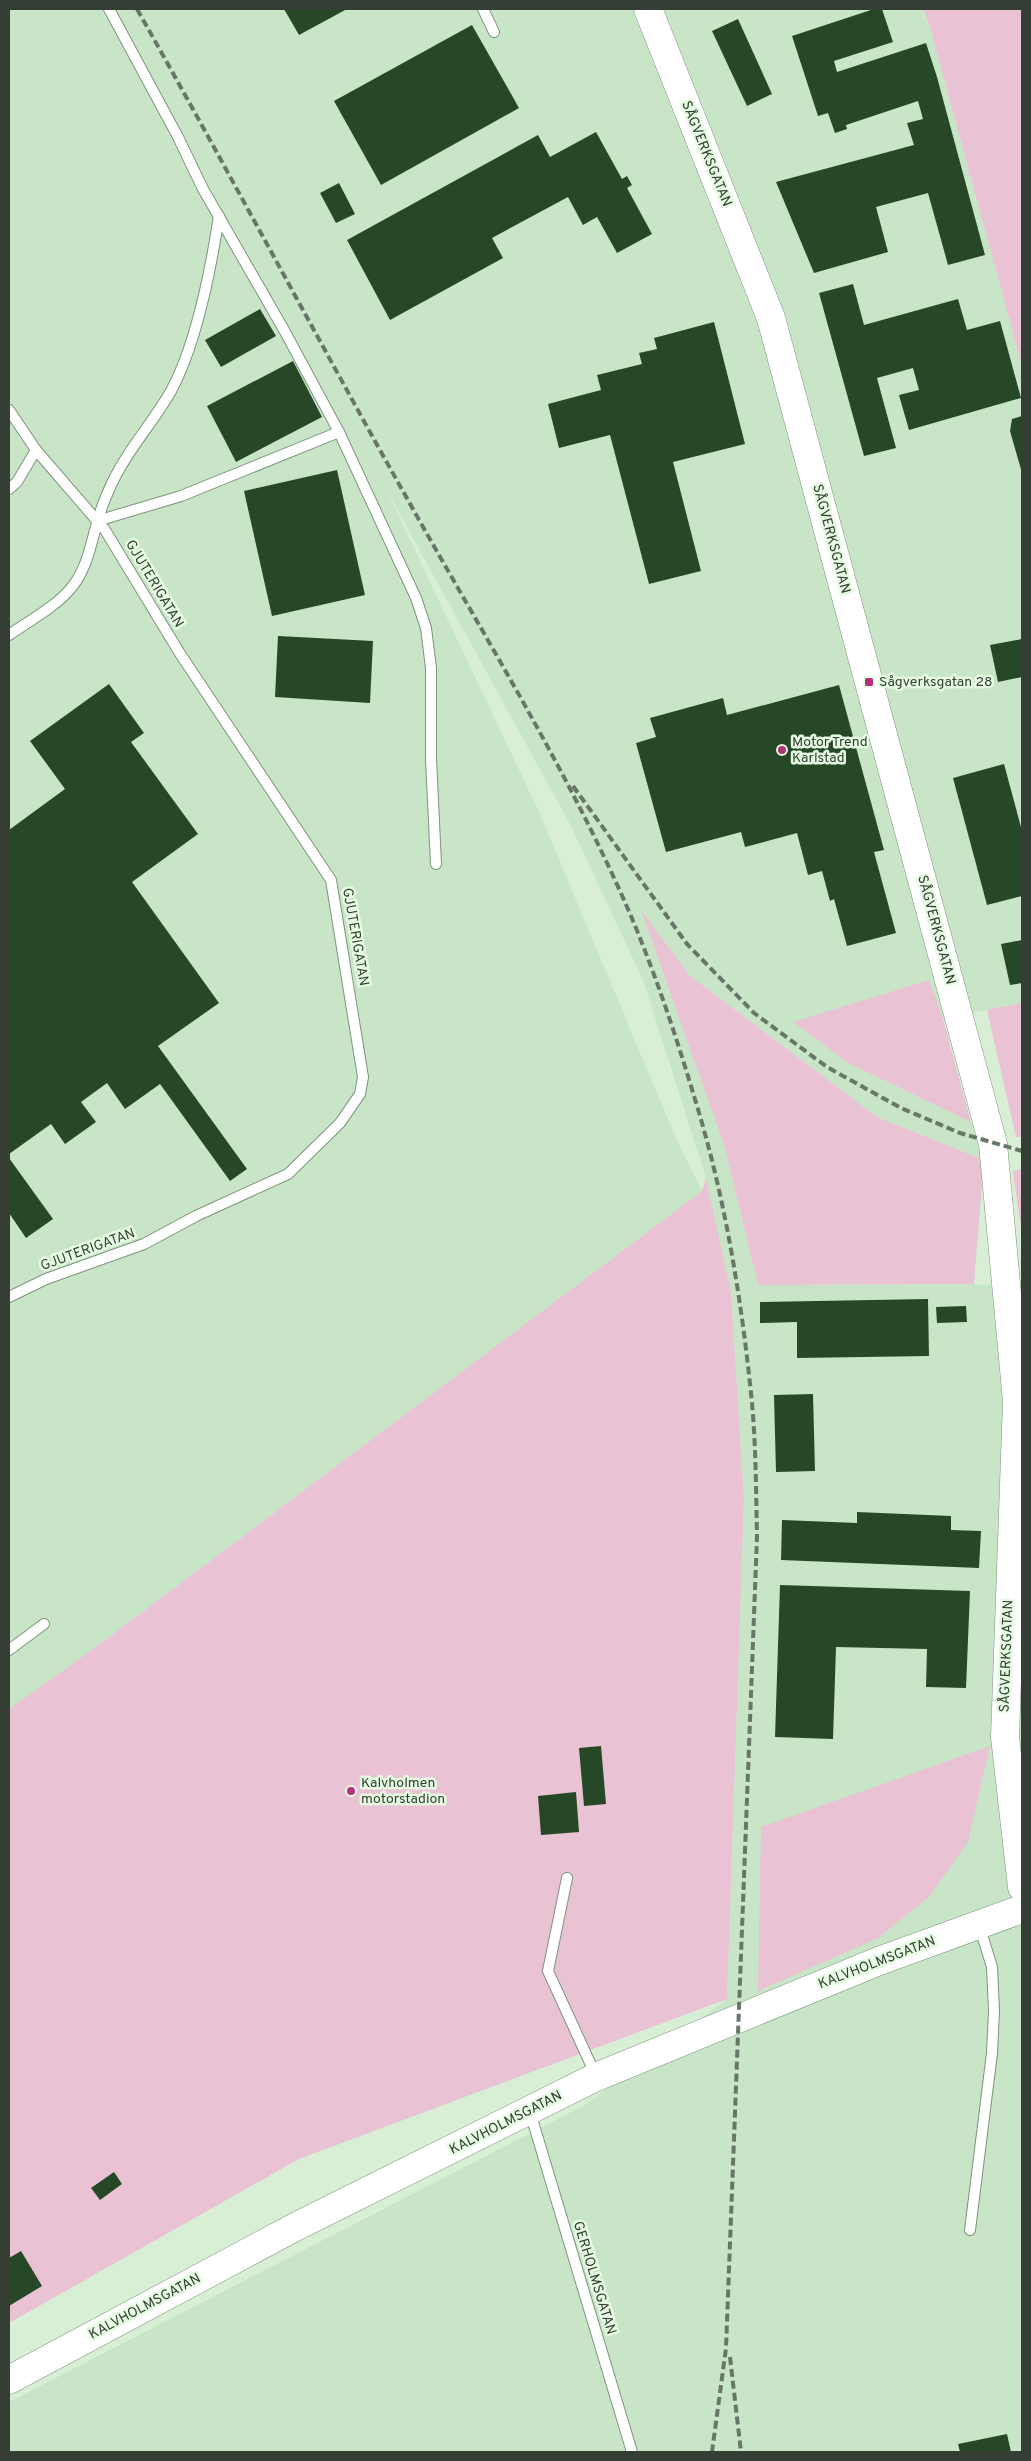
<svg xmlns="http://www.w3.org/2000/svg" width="1031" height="2461" font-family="Overpass,sans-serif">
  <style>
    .built { fill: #c8e5c7 }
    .green { fill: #e9c2d4 }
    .building { fill: #274827 }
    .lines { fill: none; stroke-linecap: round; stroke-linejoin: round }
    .lane-casing { stroke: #7f947e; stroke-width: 12 }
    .secondary-casing { stroke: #7f947e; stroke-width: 29 }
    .lane { stroke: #fff; stroke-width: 10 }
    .secondary { stroke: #fff; stroke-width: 28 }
    .rail { stroke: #687667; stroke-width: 4; stroke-dasharray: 8 4; stroke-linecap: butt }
    .poi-dot { fill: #b3327e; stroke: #e5fce3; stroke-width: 2 }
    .labels { text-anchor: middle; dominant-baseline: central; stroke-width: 5; stroke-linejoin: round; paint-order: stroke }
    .street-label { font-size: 14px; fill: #353e34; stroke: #e5fce3 }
    .poi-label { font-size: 14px; fill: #353e34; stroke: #e5fce3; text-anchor: start }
  </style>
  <rect width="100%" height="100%" fill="#d8efd6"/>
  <polygon class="built" points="9,9 922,9 930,27 1022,366 1022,1003 943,1019 929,980 794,1023 848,1063 971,1122 984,1160 877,1117 689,975 642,912 725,1148 758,1285 974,1284 1022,1288 1022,2452 9,2452 9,2402 585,2105 727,1999 744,1500 731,1292 706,1178 643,980 570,824 385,487 540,814 675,1136 702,1191 97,1646 9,1709"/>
  <g class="green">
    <polygon points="923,9 1022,9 1022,366 930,27"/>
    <polygon points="641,910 689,975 877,1117 984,1160 974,1284 758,1285 725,1148"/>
    <polygon points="929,980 943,1019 971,1122 848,1063 793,1022"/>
    <polygon points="1022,1003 1022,1137 1016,1137 987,1010"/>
    <polygon points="1022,1169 1022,1237 1013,1171"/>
    <polygon points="706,1178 731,1292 744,1500 727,1999 299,2159 9,2323 9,1709 97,1646 702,1191"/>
    <polygon points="990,1746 968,1842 929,1897 878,1938 758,1991 761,1827"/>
  </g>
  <g class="building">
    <polygon points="284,9 347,9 299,35"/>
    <polygon points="874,9 882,9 893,42 834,61 837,72 926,43 937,77 985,255 948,265 928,193 876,207 888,252 814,273 776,182 914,145 907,123 923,119 918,101 846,125 847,129 835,133 828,113 818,116 792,36"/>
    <polygon points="738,19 772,94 747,106 712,31"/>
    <polygon points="472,25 519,108 381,185 334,101"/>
    <polygon points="596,132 622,179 627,176 632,185 627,188 652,234 617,253 597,217 583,225 568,197 492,238 503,258 390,320 347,240 538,135 550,157"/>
    <polygon points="339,183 355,214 336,223 320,193"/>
    <polygon points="853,284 864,325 958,299 967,330 1000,321 1021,398 909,430 899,395 919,390 913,368 877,378 896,448 864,456 819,293"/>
    <polygon points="260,309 276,336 221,367 205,340"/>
    <polygon points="714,322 745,444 673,462 701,571 649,584 610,435 559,448 548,404 601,390 597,375 642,364 639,353 657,349 654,338"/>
    <polygon points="293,361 322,417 236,462 207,406"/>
    <polygon points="1022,416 1022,473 1010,431 1012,419"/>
    <polygon points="337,470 365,595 272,616 244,491"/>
    <polygon points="278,636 373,641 370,703 275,697"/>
    <polygon points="1022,639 1022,677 998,682 990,645"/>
    <polygon points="109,684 144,733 131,742 198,834 132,882 219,1003 158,1046 247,1169 230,1181 160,1084 125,1109 107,1083 81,1102 96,1122 65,1144 51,1124 9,1154 9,830 65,789 30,741"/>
    <polygon points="839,685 884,850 874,852 896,933 847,946 834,899 830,901 822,871 808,875 797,833 745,847 741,832 666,852 636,743 656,737 650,718 723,698 727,715"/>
    <polygon points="1004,764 1022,831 1022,896 987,905 953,778"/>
    <polygon points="1022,940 1022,983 1010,985 1001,944"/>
    <polygon points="9,1158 53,1219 26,1238 9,1213"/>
    <polygon points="928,1299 929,1356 797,1358 797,1322 760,1323 760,1302"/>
    <polygon points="966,1306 967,1322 937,1323 936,1307"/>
    <polygon points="813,1394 815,1471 776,1472 774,1395"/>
    <polygon points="857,1512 951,1516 951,1530 981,1531 979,1568 781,1560 782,1520 857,1523"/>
    <polygon points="780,1585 970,1591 966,1688 926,1687 927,1649 836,1647 833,1739 775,1737"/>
    <polygon points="601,1746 606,1804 584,1806 579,1748"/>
    <polygon points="576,1792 579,1832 541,1835 538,1796"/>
    <polygon points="114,2172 122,2184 100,2200 91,2188"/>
    <polygon points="21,2251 42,2286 9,2306 9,2258"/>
    <polygon points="1007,2434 1011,2452 960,2452 958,2444"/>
  </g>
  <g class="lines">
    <defs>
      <g id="lane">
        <polyline points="109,9 178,137 203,189 284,330 339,432 416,598 426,628 431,668 431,759 436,864"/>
        <polyline points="483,9 494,32"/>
        <polyline points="9,410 36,450 105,530 179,652 331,880 363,1077 360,1094 340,1123 288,1174 196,1216 144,1244 46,1279 9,1297"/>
        <polyline points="9,489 17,482 36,450"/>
        <polyline points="97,521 181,496 339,432"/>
        <path d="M9,635C30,620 56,607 72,587C88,567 91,542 98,520C102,505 108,491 115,477C130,447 154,421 171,391C196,345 211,268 219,216"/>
        <polyline points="9,1650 44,1624"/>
        <polyline points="567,1878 548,1971 596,2076"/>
        <polyline points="530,2112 632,2452"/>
        <polyline points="970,2230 992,2053 994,2011 992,1967 979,1925"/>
      </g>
      <g id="secondary">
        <polyline points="648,9 771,318 993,1144 1017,1401 1005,1737 1022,1887"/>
        <polyline points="9,2380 297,2226 596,2077 879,1961 1022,1909"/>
      </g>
    </defs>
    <use href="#lane" class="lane-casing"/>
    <use href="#secondary" class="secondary-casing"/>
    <use href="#lane" class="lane"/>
    <use href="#secondary" class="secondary"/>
    <g class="rail">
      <path d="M137,9C229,172 317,338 409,502C485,638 569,772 631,916C657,978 678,1042 697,1106C726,1202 742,1303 752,1403C756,1447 756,1492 757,1537L726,2348L712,2452"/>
      <polyline points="573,786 687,944 754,1013 827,1067 901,1108 960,1133 1022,1151"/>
      <polyline points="730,2357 741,2452"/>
    </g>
  </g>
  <g class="poi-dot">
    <rect x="864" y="677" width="10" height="10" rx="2.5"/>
    <circle cx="782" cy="750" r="5"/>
    <circle cx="351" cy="1791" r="5"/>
  </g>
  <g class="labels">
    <g class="street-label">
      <text transform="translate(706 154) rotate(68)">SÅGVERKSGATAN</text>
      <text transform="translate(831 539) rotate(75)">SÅGVERKSGATAN</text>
      <text transform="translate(154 584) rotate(59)">GJUTERIGATAN</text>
      <text transform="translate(936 930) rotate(75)">SÅGVERKSGATAN</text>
      <text transform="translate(355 937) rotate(80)">GJUTERIGATAN</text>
      <text transform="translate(88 1250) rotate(-20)">GJUTERIGATAN</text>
      <text transform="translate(1007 1656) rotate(-88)">SÅGVERKSGATAN</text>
      <text transform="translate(877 1963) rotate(-21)">KALVHOLMSGATAN</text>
      <text transform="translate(506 2123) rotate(-27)">KALVHOLMSGATAN</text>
      <text transform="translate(594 2278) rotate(73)">GERHOLMSGATAN</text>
      <text transform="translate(145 2307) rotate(-28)">KALVHOLMSGATAN</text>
    </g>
    <g class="poi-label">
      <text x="879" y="682">Sågverksgatan 28</text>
      <text x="792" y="742">Motor Trend<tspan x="792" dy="16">Karlstad</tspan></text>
      <text x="361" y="1783">Kalvholmen<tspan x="361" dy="16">motorstadion</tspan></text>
    </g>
  </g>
  <rect width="1031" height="2461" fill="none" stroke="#353e34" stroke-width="20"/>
</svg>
